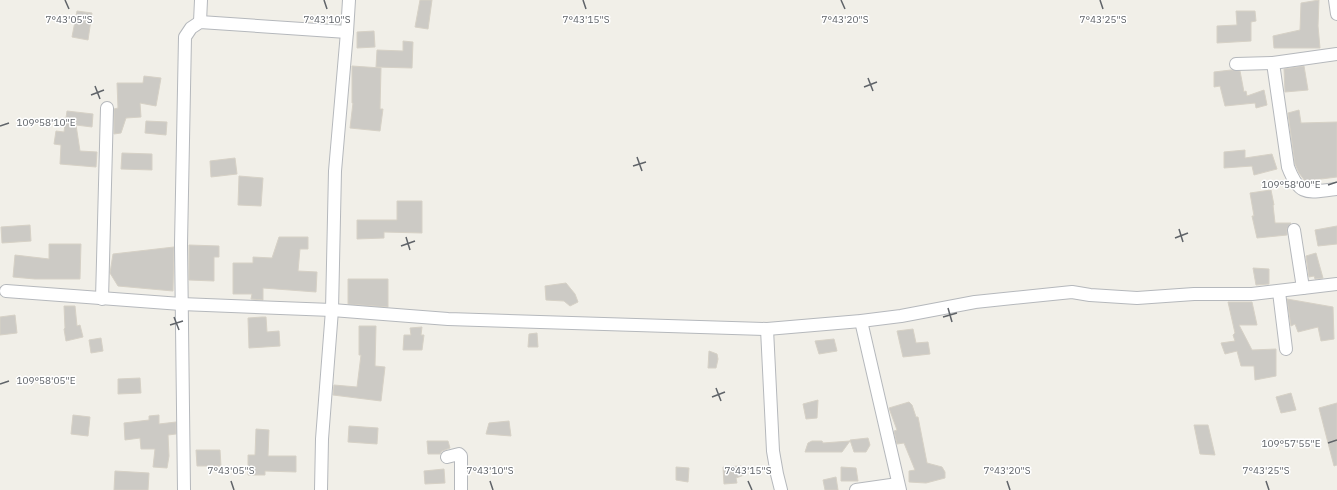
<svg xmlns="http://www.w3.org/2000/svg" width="1337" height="490" font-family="'IBM Plex Sans',sans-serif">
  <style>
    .building { fill: #cccac5; stroke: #d6d1c6 }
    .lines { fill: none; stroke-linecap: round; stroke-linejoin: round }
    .minor-casing { stroke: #b5b8bc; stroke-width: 14 }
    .minor { stroke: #fff; stroke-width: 12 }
    .ticks { fill: none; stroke: #5f6368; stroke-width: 1.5 }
    .ticks-label { font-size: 10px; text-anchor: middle; fill: #5f6368; stroke: #fff; stroke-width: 3; stroke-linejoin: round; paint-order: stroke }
  </style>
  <rect width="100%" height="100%" fill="#f1efe8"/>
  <g class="building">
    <polygon points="420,0 432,0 428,29 415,27"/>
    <polygon points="1319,0 1318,26 1320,48 1274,48 1273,36 1300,30 1301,3"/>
    <polygon points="77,11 92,13 88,40 72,37"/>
    <polygon points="1236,11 1255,11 1256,21 1251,22 1251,41 1217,43 1217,26 1237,25"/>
    <polygon points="374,31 375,47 357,48 357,32"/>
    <polygon points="403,41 413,42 412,68 376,67 377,50 403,51"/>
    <polygon points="352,66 381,68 380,109 383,109 380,131 350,128 353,103 352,103"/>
    <polygon points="1304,66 1308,90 1285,92 1284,69"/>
    <polygon points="1231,70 1240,71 1244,92 1246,91 1247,96 1264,90 1267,105 1256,108 1255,103 1225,106 1220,86 1214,87 1214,72"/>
    <polygon points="144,76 161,78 156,106 140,103 141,117 126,118 121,133 114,134 114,109 118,108 117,83 143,83"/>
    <polygon points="1299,110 1301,123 1337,122 1337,177 1305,181 1299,173 1295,164 1288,113"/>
    <polygon points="67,111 93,114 92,127 76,125 80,151 97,152 96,167 60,164 61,145 54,144 56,131 64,132"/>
    <polygon points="146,121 167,122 166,135 145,133"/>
    <polygon points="1245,150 1245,158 1272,154 1277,169 1254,175 1252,166 1224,168 1224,152"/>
    <polygon points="122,153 152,154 152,170 121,169"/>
    <polygon points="235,158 237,174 211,177 210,161"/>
    <polygon points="239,176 263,178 261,206 238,205"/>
    <polygon points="1271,190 1274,205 1273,205 1275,223 1291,223 1287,228 1287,235 1257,238 1252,216 1254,216 1250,193"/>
    <polygon points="397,201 422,201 422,233 384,232 384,238 357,239 357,220 397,220"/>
    <polygon points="30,225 31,241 2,243 1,227"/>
    <polygon points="1337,226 1337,244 1318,246 1315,230"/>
    <polygon points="279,237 308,237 308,249 300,249 298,271 317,272 316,292 263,288 263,300 251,299 252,294 233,294 233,263 253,263 253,257 272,258"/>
    <polygon points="49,244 81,244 80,279 35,279 13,277 15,255 49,259"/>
    <polygon points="189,245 219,246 219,257 214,257 214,281 189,280"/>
    <polygon points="174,247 173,291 118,286 110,273 113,254"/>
    <polygon points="1316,253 1323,278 1315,279 1314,276 1309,277 1306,256"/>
    <polygon points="1253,268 1269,269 1269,284 1256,285"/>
    <polygon points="348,279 388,279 388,307 348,304"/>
    <polygon points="566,283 575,294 578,302 570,306 564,301 546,300 545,286"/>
    <polygon points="1287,299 1333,307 1334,339 1321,341 1318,327 1298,332 1295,324 1291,326"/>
    <polygon points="1252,302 1257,325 1239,325 1252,350 1276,349 1276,376 1255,380 1254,366 1241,366 1237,351 1225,354 1221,343 1235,341 1233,335 1235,333 1228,302"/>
    <polygon points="64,306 75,306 77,326 80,325 83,337 66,341 64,329 65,328"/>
    <polygon points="15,315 17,333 0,335 0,317"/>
    <polygon points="262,317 266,317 267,332 279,331 280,346 249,348 248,318"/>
    <polygon points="359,326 376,326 375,366 385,367 381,401 333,395 334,385 357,387 361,355 359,355"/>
    <polygon points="422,327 421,335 424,335 422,350 403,350 404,335 411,335 410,328"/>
    <polygon points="913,329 916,343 928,342 930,354 903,357 897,331"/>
    <polygon points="537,333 538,347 528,347 529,334"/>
    <polygon points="101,338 103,351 91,353 89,340"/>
    <polygon points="834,339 837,351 819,354 815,341"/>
    <polygon points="709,351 717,354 718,359 716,368 708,368"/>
    <polygon points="140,378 141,393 118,394 118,379"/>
    <polygon points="1291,393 1296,410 1281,413 1276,397"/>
    <polygon points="818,400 817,418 806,419 803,404"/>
    <polygon points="909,402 912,405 916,417 918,417 927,463 942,467 945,472 945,478 926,483 909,482 909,471 915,470 904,443 897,444 894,431 897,430 889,408"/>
    <polygon points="1337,403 1337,465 1334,466 1319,408"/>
    <polygon points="73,415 90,417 88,436 71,434"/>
    <polygon points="159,415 159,424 176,422 176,434 168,435 169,456 167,468 153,467 155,449 141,449 140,438 125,440 124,423 149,420 149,416"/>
    <polygon points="509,421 511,436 486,434 489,423"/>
    <polygon points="1194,425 1208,425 1215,455 1200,454"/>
    <polygon points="349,426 378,428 377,444 348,442"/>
    <polygon points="256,429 269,430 268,456 296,456 296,472 265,471 265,475 248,475 248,455 255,455"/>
    <polygon points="868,438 870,445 866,452 854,452 850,440"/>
    <polygon points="427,441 448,441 450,448 442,451 440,454 428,454"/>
    <polygon points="812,441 822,441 823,443 850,441 842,452 805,452 808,443"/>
    <polygon points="196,450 220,450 221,466 197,466"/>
    <polygon points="741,466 744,475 736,478 737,483 724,484 723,467"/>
    <polygon points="676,467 689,468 688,482 676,480"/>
    <polygon points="841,467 856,468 858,481 841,481"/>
    <polygon points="444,469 445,483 425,484 424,471"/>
    <polygon points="115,471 149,473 148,490 114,490"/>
    <polygon points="836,477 838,490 825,490 823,480"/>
  </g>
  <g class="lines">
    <defs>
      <g id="minor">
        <polyline points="1335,0 1337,14"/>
        <polyline points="200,22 201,0"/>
        <path d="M1273,63L1288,167C1300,198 1308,192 1337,189"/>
        <polyline points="1236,64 1273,63 1337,54"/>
        <polyline points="1294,230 1303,288"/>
        <polyline points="6,291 181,304 332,310 448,319 767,329 861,321 901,316 975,302 1072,292 1090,295 1137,298 1194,294 1252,294 1337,284"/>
        <polyline points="1279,292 1286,349"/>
        <polyline points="102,299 107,108"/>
        <polyline points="861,321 900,490"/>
        <polyline points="767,329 773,451 777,474 781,490"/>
        <polyline points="447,457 459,454 461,456 461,490"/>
        <polyline points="184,490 181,244 185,37 191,28 200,22 347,32"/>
        <polyline points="321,490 322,439 332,310 335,171 347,32 349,0"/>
        <polyline points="856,490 898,484"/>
      </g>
    </defs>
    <use href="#minor" class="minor-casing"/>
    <use href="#minor" class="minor"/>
  </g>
  <path class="ticks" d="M65,0L69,9M324,0L327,9M583,0L586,9M841,0L845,9M1100,0L1103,9M868,78L873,91M95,86L100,99M864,87L877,82M91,95L104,90M0,126L9,123M637,157L642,171M633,166L646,162M1328,185L1337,182M1179,229L1183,242M406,237L410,250M1175,238L1188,233M401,246L415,241M948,308L952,322M174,317L179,330M943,317L957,313M170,325L183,321M0,384L9,381M716,388L721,401M712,397L725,392M1328,443L1337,440M231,481L234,490M490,481L493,490M748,481L752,490M1007,481L1010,490M1266,481L1269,490"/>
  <g class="ticks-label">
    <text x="69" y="23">7°43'05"S</text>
    <text x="327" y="23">7°43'10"S</text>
    <text x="586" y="23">7°43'15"S</text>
    <text x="845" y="23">7°43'20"S</text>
    <text x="1103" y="23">7°43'25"S</text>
    <text x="46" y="126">109°58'10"E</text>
    <text x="1291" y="188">109°58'00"E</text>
    <text x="46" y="384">109°58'05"E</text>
    <text x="1291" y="447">109°57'55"E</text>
    <text x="231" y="474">7°43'05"S</text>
    <text x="490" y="474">7°43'10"S</text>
    <text x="748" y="474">7°43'15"S</text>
    <text x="1007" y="474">7°43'20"S</text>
    <text x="1266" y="474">7°43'25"S</text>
  </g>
</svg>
